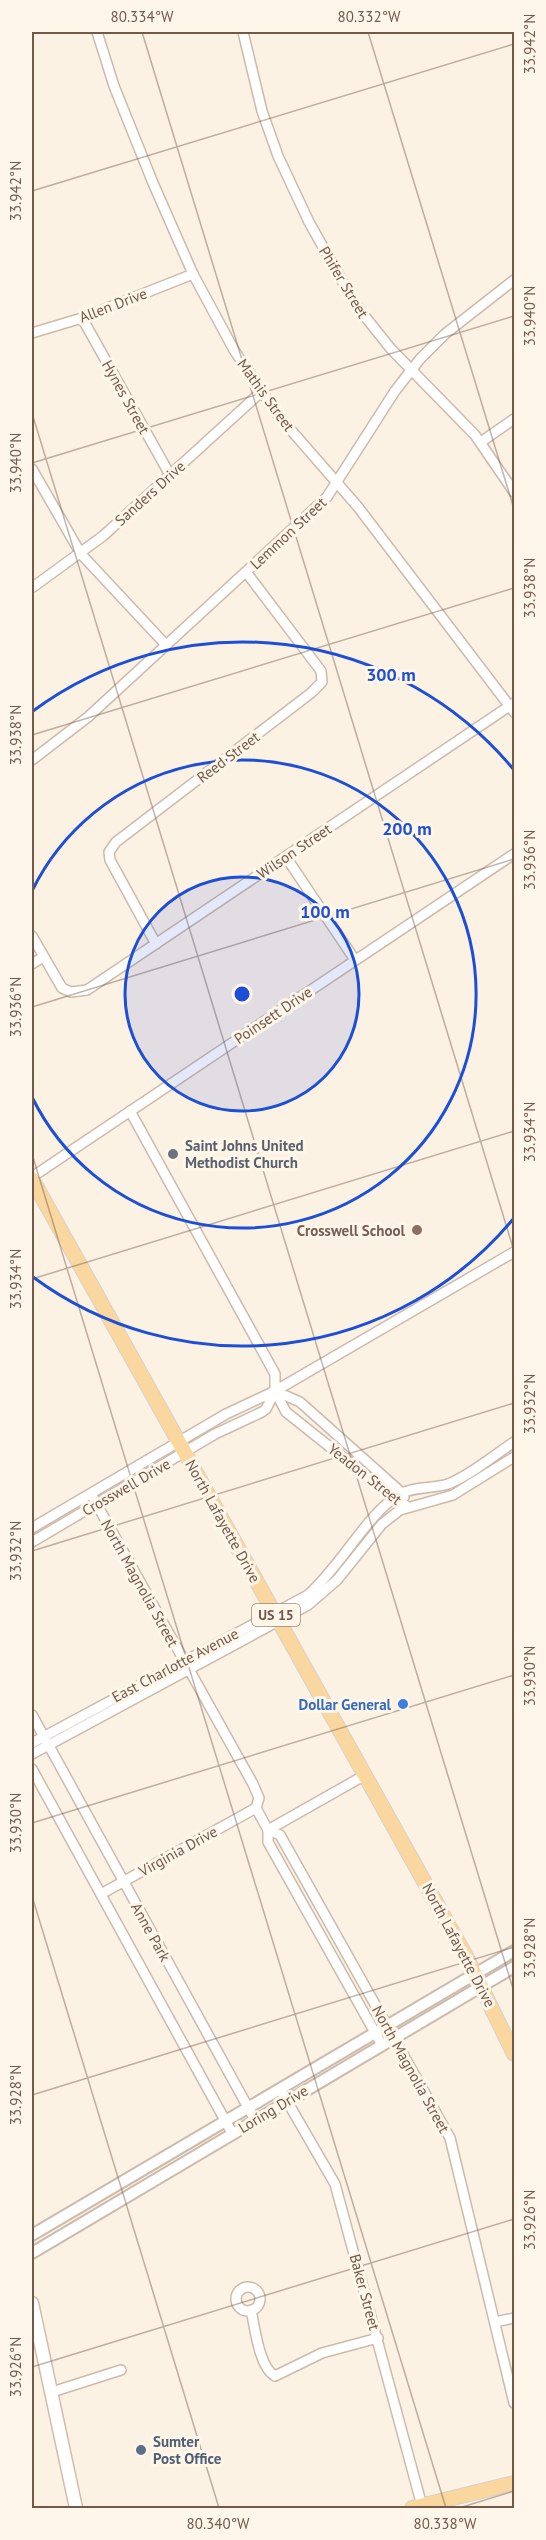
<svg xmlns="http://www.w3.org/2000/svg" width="546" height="2540" font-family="'PT Sans',sans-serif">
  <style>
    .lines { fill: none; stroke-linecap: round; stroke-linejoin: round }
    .minor-casing { stroke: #cdbaab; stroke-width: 12 }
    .tertiary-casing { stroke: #cdbaab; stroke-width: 14 }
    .secondary-casing { stroke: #d2bcab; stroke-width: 15 }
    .primary-casing { stroke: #d8d1cc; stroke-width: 16 }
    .minor { stroke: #fff; stroke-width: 9 }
    .tertiary { stroke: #fff; stroke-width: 10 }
    .secondary { stroke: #fff; stroke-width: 12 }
    .primary { stroke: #f9d79e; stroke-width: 14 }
    .ticks { fill: none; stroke: #73594a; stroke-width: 1.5; stroke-opacity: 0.45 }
    .ring { fill: none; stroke: #1d4ed8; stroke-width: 3 }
    .worship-dot { fill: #6b7280; stroke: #fff6ea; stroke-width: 2 }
    .education-dot { fill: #8d6e63; stroke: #fff6ea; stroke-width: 2 }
    .shop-dot { fill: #3f7fe0; stroke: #fff6ea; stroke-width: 2 }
    .service-dot { fill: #5c6f8a; stroke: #fff6ea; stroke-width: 2 }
    .labels { text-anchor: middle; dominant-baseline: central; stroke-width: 6; stroke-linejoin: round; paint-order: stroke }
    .shield { fill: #fff6ea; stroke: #9d887a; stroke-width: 1.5 }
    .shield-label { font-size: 14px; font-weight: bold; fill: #73594a }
    .street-label { font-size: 15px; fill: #73594a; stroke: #fff6ea }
    .worship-label { font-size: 15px; font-weight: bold; fill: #5b616d; stroke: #fff6ea; text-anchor: start }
    .education-label { font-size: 15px; font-weight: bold; fill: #785e54; stroke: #fff6ea; text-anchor: end }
    .shop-label { font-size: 15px; font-weight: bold; fill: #366cbe; stroke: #fff6ea; text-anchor: end }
    .service-label { font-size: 15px; font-weight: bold; fill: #4e5e75; stroke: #fff6ea; text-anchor: start }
    .centre { fill: #1d4ed8; stroke: #fff6ea; stroke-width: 3 }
    .ring-label { font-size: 18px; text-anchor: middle; font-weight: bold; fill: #1d4ed8; stroke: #fff6ea; stroke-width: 6; stroke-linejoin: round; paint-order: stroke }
    .neatline { fill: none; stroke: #73594a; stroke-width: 2 }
    .ticks-label { font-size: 15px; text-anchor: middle; fill: #73594a }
  </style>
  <rect width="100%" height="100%" fill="#fcf2e4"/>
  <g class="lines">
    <defs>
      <g id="minor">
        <polyline points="97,32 114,86 153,183 193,274 234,350 277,414 358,507 514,712"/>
        <polyline points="243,32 262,111 278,156 309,222 355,304 391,349 475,435 514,492"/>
        <polyline points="82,318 170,475"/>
        <polyline points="32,333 82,318 193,274"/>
        <polyline points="481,442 514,419"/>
        <polyline points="32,469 81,554 166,645"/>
        <polyline points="33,587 103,536 261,392"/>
        <polyline points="32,760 88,717 327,497 395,391 420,359 445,334 514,280"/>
        <polyline points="286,857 355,960"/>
        <polyline points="32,936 62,988 71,992 87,990 514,703"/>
        <polyline points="156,944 110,860 109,852 116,842 311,693 322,682 321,671 246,572"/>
        <polyline points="32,964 43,957"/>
        <polyline points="130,1111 275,1374 275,1391 286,1412 394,1498 408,1507"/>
        <polyline points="32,1177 514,854"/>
        <polyline points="275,1391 300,1402 402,1493 404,1497"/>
        <polyline points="91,1494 253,1784 259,1798 256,1808 268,1830 268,1842 382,2045"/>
        <polyline points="32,1528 226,1414 275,1391 514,1252"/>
        <polyline points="32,1542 215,1434 262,1412 266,1409 275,1391"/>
        <polyline points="32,1715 255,2120"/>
        <path d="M32,1743L308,1595C340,1567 366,1516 398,1495C413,1486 432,1489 448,1484C471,1475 494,1455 514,1442"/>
        <polyline points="32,1754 308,1605 337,1580 382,1524 400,1510 453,1495 514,1457"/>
        <polyline points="32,1769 232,2133"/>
        <polyline points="268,1830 280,1835 450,2138 514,2403"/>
        <polyline points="268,1830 365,1775"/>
        <polyline points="101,1894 256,1808"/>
        <polyline points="280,2089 335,2184 422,2506"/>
        <circle cx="248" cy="2299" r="12"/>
        <path d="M251,2310C255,2328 259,2367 275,2376L322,2353L378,2338"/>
        <polyline points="495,2322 514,2318"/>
        <polyline points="52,2392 121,2370"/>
      </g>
      <g id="tertiary">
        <polyline points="32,2235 514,1951"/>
        <polyline points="32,2253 514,1967"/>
      </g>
      <polyline id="secondary" points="32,2303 76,2508"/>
      <g id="primary">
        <polyline points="32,1179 468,1960 514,2054"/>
        <polyline points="412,2508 514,2483"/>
      </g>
    </defs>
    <use href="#minor" class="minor-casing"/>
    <use href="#tertiary" class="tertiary-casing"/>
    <use href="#secondary" class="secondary-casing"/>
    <use href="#primary" class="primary-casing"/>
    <use href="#minor" class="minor"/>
    <use href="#tertiary" class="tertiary"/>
    <use href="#secondary" class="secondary"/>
    <use href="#primary" class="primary"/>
  </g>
  <path class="ticks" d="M142,32L514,1251M368,32L514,509M32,191L514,44M32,413L514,1992M32,463L514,316M32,735L514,588M32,1007L514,859M32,1154L446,2508M32,1279L514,1131M32,1551L514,1403M32,1823L514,1675M32,1896L219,2508M32,2095L514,1947M32,2367L514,2219M459,2508L514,2491"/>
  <circle cx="242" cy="994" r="117" fill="#1d4ed8" fill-opacity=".12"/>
  <g class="ring">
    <circle cx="242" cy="994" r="117"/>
    <path d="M32 891A234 234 0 1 1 32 1097"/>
    <path d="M514 1218A352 352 0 0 1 33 1277M33 711A352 352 0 0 1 514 770"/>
  </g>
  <circle class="worship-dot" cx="173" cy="1154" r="6"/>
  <circle class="education-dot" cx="417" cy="1230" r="6"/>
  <circle class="shop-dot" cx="403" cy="1704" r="6"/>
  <circle class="service-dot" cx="141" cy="2450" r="6"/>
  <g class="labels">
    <rect class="shield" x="252" y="1604" width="48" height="22" rx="4.5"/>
    <g class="shield-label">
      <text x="276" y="1615">US 15</text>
    </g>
    <g class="street-label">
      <text transform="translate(344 282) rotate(59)">Phifer Street</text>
      <text transform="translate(113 305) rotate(-21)">Allen Drive</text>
      <text transform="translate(266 395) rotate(54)">Mathis Street</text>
      <text transform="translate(126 397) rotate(61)">Hynes Street</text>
      <text transform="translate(150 493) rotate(-42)">Sanders Drive</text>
      <text transform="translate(288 533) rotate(-43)">Lemmon Street</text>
      <text transform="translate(228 757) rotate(-37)">Reed Street</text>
      <text transform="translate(294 851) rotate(-34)">Wilson Street</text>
      <text transform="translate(273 1015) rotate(-34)">Poinsett Drive</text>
      <text transform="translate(365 1474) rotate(38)">Yeadon Street</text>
      <text transform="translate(126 1487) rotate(-30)">Crosswell Drive</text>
      <text transform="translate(223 1521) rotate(61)">North Lafayette Drive</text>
      <text transform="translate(140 1583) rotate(61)">North Magnolia Street</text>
      <text transform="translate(175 1665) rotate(-28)">East Charlotte Avenue</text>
      <text transform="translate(178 1851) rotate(-29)">Virginia Drive</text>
      <text transform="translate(151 1932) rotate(61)">Anne Park</text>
      <text transform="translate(459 1945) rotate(62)">North Lafayette Drive</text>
      <text transform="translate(411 2069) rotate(61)">North Magnolia Street</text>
      <text transform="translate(273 2109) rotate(-31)">Loring Drive</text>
      <text transform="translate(365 2292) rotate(75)">Baker Street</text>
    </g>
    <g class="worship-label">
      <text x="185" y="1145">Saint Johns United<tspan x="185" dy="17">Methodist Church</tspan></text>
    </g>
    <g class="education-label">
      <text x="405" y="1230">Crosswell School</text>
    </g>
    <g class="shop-label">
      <text x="391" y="1704">Dollar General</text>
    </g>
    <g class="service-label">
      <text x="153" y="2441">Sumter<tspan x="153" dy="17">Post Office</tspan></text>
    </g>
  </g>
  <circle cx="242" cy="994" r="9" class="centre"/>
  <g class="ring-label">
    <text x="391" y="681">300 m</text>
    <text x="407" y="835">200 m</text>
    <text x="325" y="918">100 m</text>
  </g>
  <rect width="546" height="2540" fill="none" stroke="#fff6ea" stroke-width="66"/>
  <rect x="33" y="33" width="480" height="2474" class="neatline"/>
  <g class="ticks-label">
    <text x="142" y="22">80.334°W</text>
    <text x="369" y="22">80.332°W</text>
    <text transform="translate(530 44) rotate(-90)" y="5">33.942°N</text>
    <text transform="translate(16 191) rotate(-90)" y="5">33.942°N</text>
    <text transform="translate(530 316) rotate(-90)" y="5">33.940°N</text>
    <text transform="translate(16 463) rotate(-90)" y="5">33.940°N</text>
    <text transform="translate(530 588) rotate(-90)" y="5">33.938°N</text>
    <text transform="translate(16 735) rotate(-90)" y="5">33.938°N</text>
    <text transform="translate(530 860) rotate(-90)" y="5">33.936°N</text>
    <text transform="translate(16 1007) rotate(-90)" y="5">33.936°N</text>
    <text transform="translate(530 1132) rotate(-90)" y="5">33.934°N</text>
    <text transform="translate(16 1279) rotate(-90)" y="5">33.934°N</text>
    <text transform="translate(530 1404) rotate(-90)" y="5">33.932°N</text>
    <text transform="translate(16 1551) rotate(-90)" y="5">33.932°N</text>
    <text transform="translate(530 1676) rotate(-90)" y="5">33.930°N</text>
    <text transform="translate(16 1823) rotate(-90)" y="5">33.930°N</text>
    <text transform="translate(530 1948) rotate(-90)" y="5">33.928°N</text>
    <text transform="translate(16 2095) rotate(-90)" y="5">33.928°N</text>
    <text transform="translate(530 2220) rotate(-90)" y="5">33.926°N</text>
    <text transform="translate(16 2367) rotate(-90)" y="5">33.926°N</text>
    <text x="218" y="2529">80.340°W</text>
    <text x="445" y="2529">80.338°W</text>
  </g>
</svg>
